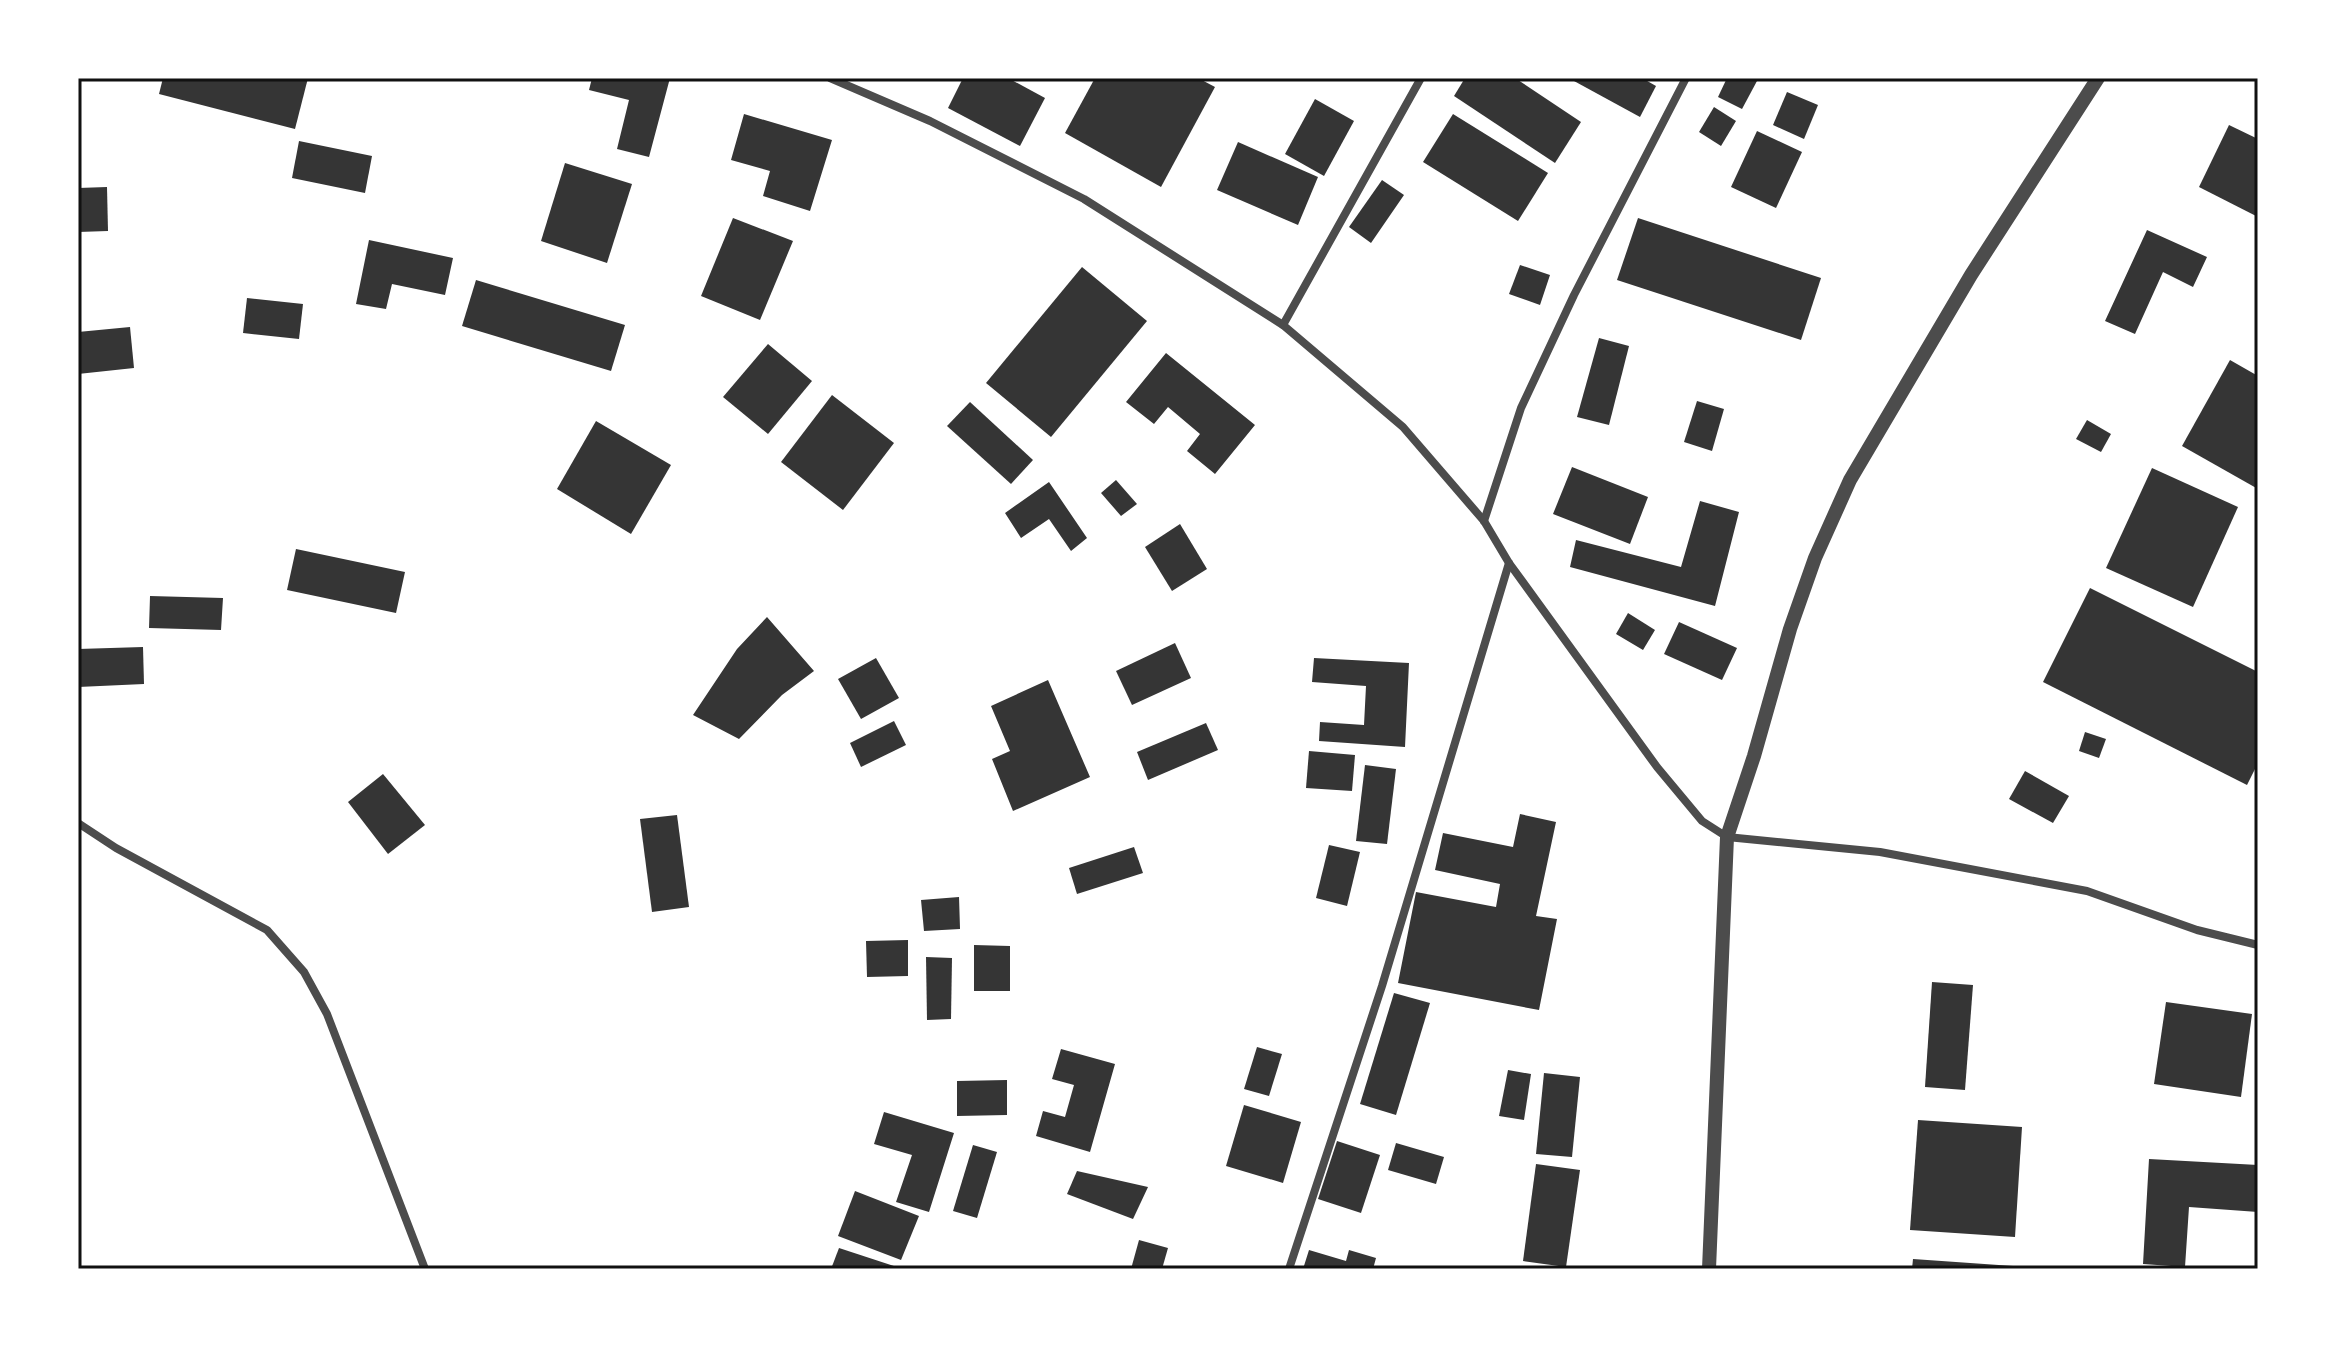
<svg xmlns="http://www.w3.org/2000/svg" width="2336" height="1347" font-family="'Libre Baskerville',serif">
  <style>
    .building { fill: #353535 }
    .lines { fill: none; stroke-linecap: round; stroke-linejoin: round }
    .minor { stroke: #4c4c4c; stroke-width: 8 }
    .tertiary { stroke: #4c4c4c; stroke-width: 14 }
    .neatline { fill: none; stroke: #111; stroke-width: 3 }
  </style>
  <rect width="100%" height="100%" fill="#fff"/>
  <g class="building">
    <polygon points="163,78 308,78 295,129 159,94"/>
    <polygon points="592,78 670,78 649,157 617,149 629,100 589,90"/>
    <polygon points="963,78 1008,78 1045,98 1020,146 948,108"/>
    <polygon points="1095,78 1198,78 1215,87 1161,187 1065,133"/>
    <polygon points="1465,78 1515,78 1581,122 1555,163 1454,96"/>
    <polygon points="1575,78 1642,78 1656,86 1640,117 1574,81"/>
    <polygon points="1727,78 1752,78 1757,81 1742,109 1718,97"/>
    <polygon points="1787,92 1818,105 1804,139 1773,125"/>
    <polygon points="1315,99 1354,121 1324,176 1285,154"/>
    <polygon points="1714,107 1736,121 1721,146 1699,132"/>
    <polygon points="744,114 832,140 810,211 763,196 770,171 731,160"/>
    <polygon points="1453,114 1548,173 1518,221 1423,162"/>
    <polygon points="2229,125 2258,139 2258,217 2199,187"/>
    <polygon points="1757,131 1802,152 1776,208 1731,187"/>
    <polygon points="299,141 372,156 365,193 292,178"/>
    <polygon points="1238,142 1318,177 1298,225 1217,190"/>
    <polygon points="565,163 632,184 607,263 541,241"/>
    <polygon points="1382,180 1404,195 1371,243 1349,227"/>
    <polygon points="107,187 108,231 78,232 78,188"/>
    <polygon points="733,218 793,241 760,320 701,296"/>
    <polygon points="1638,218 1821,278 1801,340 1617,280"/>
    <polygon points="2147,230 2207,257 2193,287 2163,272 2135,334 2105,321"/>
    <polygon points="369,240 453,258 445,295 392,284 386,309 356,304"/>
    <polygon points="1520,265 1550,275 1540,305 1509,294"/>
    <polygon points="1082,267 1147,321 1051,437 986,383"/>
    <polygon points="476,280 625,325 611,371 462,326"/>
    <polygon points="247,298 303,304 299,339 243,333"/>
    <polygon points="130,327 134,368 78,374 78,332"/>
    <polygon points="1599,338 1629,346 1609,425 1577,417"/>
    <polygon points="768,344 812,381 768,434 723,397"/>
    <polygon points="1166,353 1255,425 1215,474 1187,451 1200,434 1168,407 1154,424 1126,402"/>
    <polygon points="2230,360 2258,376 2258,489 2182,446"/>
    <polygon points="832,395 894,443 843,510 781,462"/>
    <polygon points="1697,401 1724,409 1712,451 1684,442"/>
    <polygon points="970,402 1033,460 1011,484 947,426"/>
    <polygon points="2087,420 2111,434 2101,452 2076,439"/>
    <polygon points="596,421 671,465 631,534 557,489"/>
    <polygon points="1572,467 1648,497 1630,544 1553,514"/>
    <polygon points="2152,468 2238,507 2193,607 2106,568"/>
    <polygon points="1116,480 1137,504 1121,516 1101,493"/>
    <polygon points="1049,482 1087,538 1071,551 1049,519 1021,538 1005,513"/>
    <polygon points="1700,501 1739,512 1715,606 1570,567 1576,540 1681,567"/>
    <polygon points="1180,524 1207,569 1172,591 1145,547"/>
    <polygon points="296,549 405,572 396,613 287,590"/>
    <polygon points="2090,588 2258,672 2258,763 2247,785 2043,682"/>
    <polygon points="150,596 223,598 221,630 149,628"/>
    <polygon points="1628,613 1655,630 1643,650 1616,634"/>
    <polygon points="767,617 814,671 782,695 739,739 693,715 737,649"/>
    <polygon points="1679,622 1737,648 1722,680 1664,654"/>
    <polygon points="1175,643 1191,678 1132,705 1116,671"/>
    <polygon points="143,647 144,684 78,687 78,649"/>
    <polygon points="876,658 899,698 861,719 838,679"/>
    <polygon points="1314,658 1409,663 1405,747 1319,741 1320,722 1364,725 1366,686 1312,682"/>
    <polygon points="1048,680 1090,777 1013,811 992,759 1010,751 991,706"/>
    <polygon points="894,721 906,745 861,767 850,743"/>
    <polygon points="1206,723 1218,750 1148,780 1137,752"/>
    <polygon points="2085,732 2106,739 2099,758 2079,751"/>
    <polygon points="1309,751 1355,755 1352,791 1306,788"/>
    <polygon points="1365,765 1396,769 1387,844 1356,841"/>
    <polygon points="2025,771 2069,796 2053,823 2009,799"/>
    <polygon points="383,774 425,825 388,854 348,802"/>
    <polygon points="1520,814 1556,822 1536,916 1557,919 1539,1010 1398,983 1416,892 1496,907 1500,884 1435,870 1443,833 1513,847"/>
    <polygon points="677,815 689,907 652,912 640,819"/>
    <polygon points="1329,845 1360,852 1347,906 1316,898"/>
    <polygon points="1134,847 1143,873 1077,894 1069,868"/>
    <polygon points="959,897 960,929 924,931 921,900"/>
    <polygon points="908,940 908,976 867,977 866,941"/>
    <polygon points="974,945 1010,946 1010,991 974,991"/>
    <polygon points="926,957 952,958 951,1019 927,1020"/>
    <polygon points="1932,982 1973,985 1965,1090 1925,1087"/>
    <polygon points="1394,993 1430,1003 1396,1115 1360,1104"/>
    <polygon points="2166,1002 2252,1014 2241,1097 2154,1084"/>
    <polygon points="1257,1047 1282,1054 1269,1096 1244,1089"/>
    <polygon points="1061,1049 1115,1064 1090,1152 1036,1136 1043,1111 1065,1117 1074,1085 1052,1079"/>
    <polygon points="1508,1070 1531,1074 1524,1120 1499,1116"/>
    <polygon points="1544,1073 1580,1077 1572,1157 1536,1154"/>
    <polygon points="1007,1080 1007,1115 957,1116 957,1081"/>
    <polygon points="1244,1105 1301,1122 1283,1183 1226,1166"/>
    <polygon points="884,1112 954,1133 929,1212 896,1202 912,1155 874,1144"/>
    <polygon points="1918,1120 2022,1127 2015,1237 1910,1230"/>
    <polygon points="1337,1141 1380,1155 1361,1213 1318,1199"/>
    <polygon points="1396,1143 1444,1157 1436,1184 1388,1170"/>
    <polygon points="973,1145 997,1152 977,1218 953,1211"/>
    <polygon points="2149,1159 2258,1165 2258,1212 2189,1207 2185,1267 2143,1264"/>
    <polygon points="1536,1164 1580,1170 1566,1267 1523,1261"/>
    <polygon points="1077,1171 1148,1187 1133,1219 1067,1194"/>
    <polygon points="855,1191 919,1216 901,1260 838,1236"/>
    <polygon points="1139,1240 1168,1248 1162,1269 1131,1269"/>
    <polygon points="839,1248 900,1268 900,1269 831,1269"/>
    <polygon points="1309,1250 1346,1261 1349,1250 1376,1258 1373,1269 1303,1269"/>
    <polygon points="1913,1259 2013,1266 2013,1269 1912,1269"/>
  </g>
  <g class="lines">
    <g class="minor">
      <polyline points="830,78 930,121 1084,199 1283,325 1403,427 1484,521 1509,563 1657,767 1702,821 1727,837 1880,852 2087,891 2197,930 2258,945"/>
      <polyline points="1283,325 1421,78"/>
      <polyline points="1484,521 1521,408 1574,295 1686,78"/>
      <polyline points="78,823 116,848 267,930 304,972 327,1014 425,1269"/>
      <polyline points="1289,1269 1382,986 1509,563"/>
    </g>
    <polyline class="tertiary" points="1709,1269 1727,837 1754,756 1790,629 1815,558 1850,480 1971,275 2098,78"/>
  </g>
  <rect width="2336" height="1347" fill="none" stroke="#ffffff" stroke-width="160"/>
  <rect x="80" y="80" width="2176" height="1187" class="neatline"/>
</svg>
